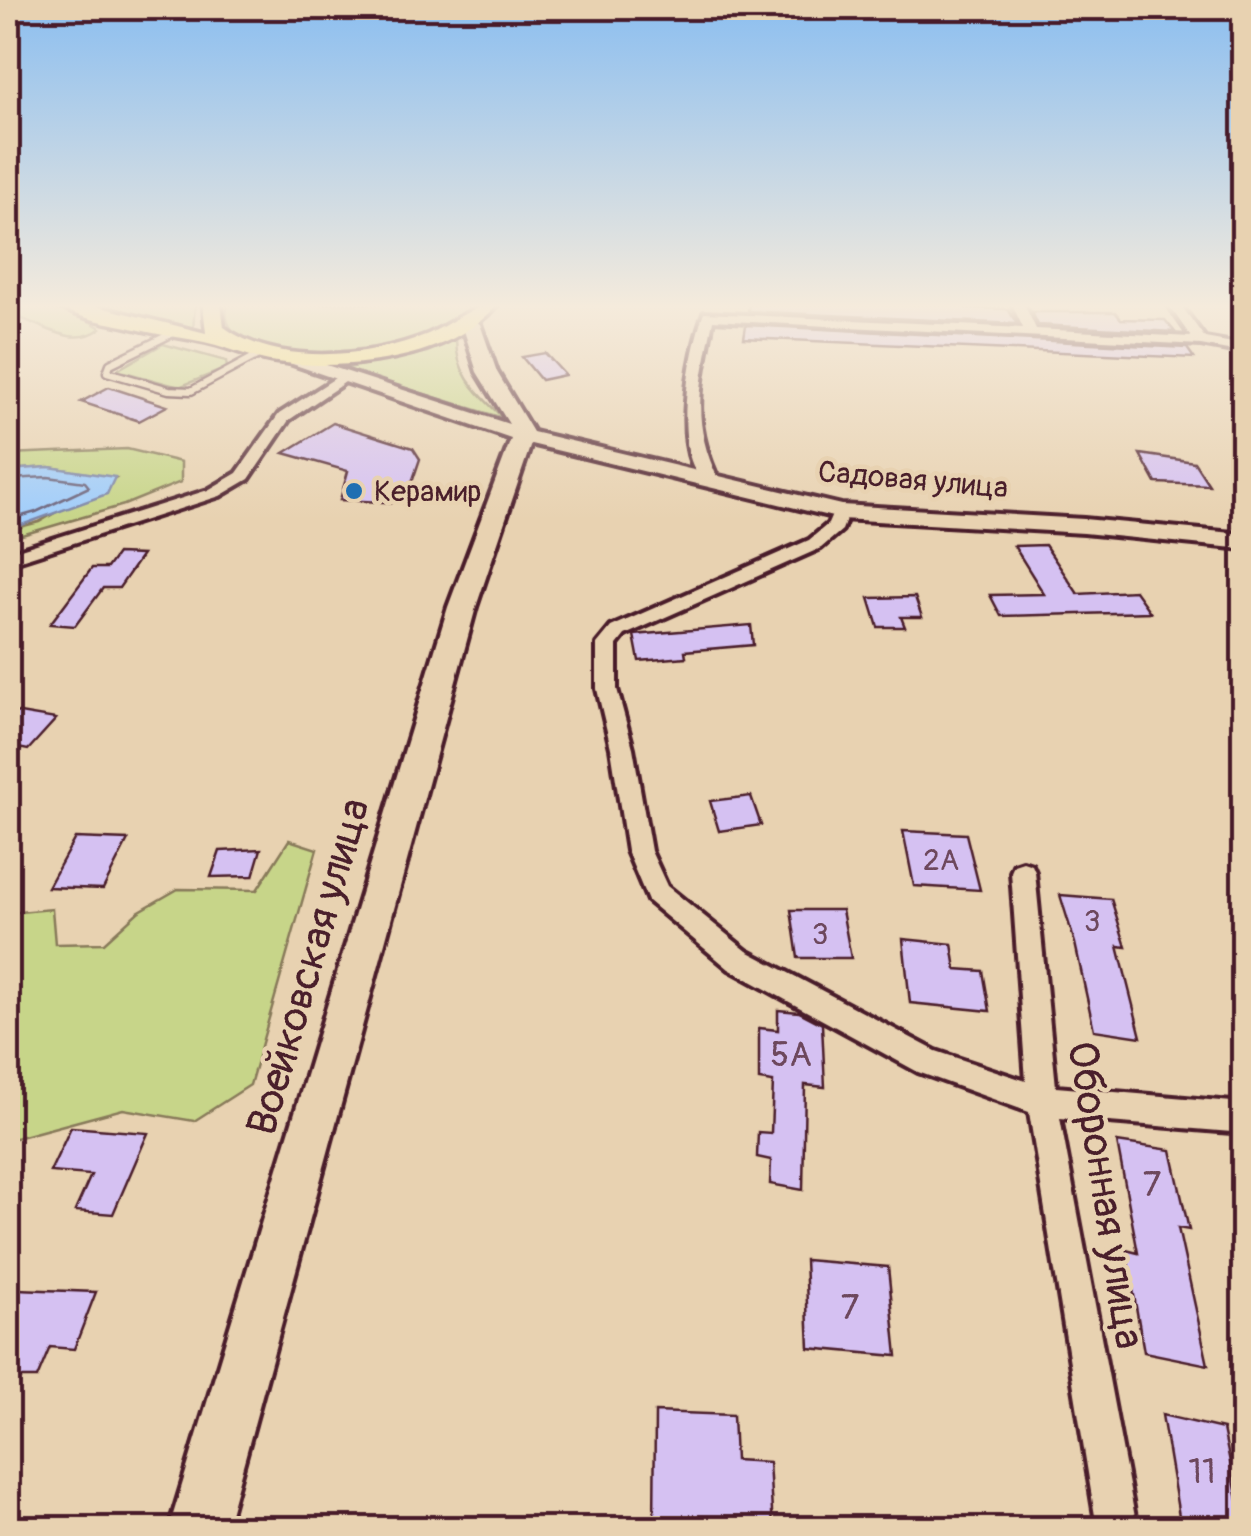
<svg xmlns="http://www.w3.org/2000/svg" width="1251" height="1536" font-family="Pangolin,sans-serif">
  <style>
    .green { fill: #c7d589; stroke: #887a5a; stroke-width: 2.5 }
    .water { fill: #a0cdfb; stroke: #7e87a8; stroke-width: 2.5 }
    .lines { fill: none; stroke-linecap: round; stroke-linejoin: round }
    .shore { stroke: #6c657e; stroke-width: 2.5 }
    .building { fill: #d5c1f2; stroke: #4a1f2b; stroke-width: 2.5 }
    .lane-casing { stroke: #4a1f2b; stroke-width: 11 }
    .street-casing { stroke: #4a1f2b; stroke-width: 8 }
    .secondary-casing { stroke: #4a1f2b; stroke-width: 8 }
    .primary-casing { stroke: #4a1f2b; stroke-width: 7 }
    .lane { stroke: #e8d2b1; stroke-width: 6 }
    .street { fill: #e8d2b1; fill-rule: evenodd }
    .secondary { fill: #e8d2b1; fill-rule: evenodd }
    .primary { fill: #f4e382; fill-rule: evenodd }
    .poi-dot { fill: #1f6fb2; stroke: #e8d2b1; stroke-width: 4 }
    .labels { text-anchor: middle; dominant-baseline: central; stroke-width: 9; stroke-linejoin: round; paint-order: stroke }
    .far-street-label { font-size: 30px; fill: #4a1f2b; stroke: #e8d2b1 }
    .far-poi-label { font-size: 30px; fill: #4a1f2b; stroke: #e8d2b1; text-anchor: start }
    .number-label { font-size: 30px; fill: #6d485d }
    .near-number-label { font-size: 35px; fill: #6d485d }
    .near-street-label { font-size: 42px; fill: #4a1f2b; stroke: #e8d2b1 }
  </style>
  <rect width="100%" height="100%" fill="#e8d2b1"/>
  <filter id="ink" filterUnits="userSpaceOnUse"><feTurbulence type="fractalNoise" baseFrequency=".01" numOctaves="2"/><feDisplacementMap in="SourceGraphic" scale="20" xChannelSelector="R" yChannelSelector="G"/><feConvolveMatrix kernelMatrix="1 2 1 2 8 2 1 2 1" color-interpolation-filters="sRGB"/></filter>
  <g filter="url(#ink)">
    <g class="green">
      <path d="M8,304C38,304 75,311 101,328C72,351 38,321 8,314Z"/>
      <polygon points="94,304 195,304 193,331 192,331"/>
      <path d="M228,304H474C439,357 205,378 228,304Z"/>
      <path d="M456,339C456,376 478,393 503,418L343,369L427,352Z"/>
      <polygon points="163,344 226,361 227,368 179,387 117,370"/>
      <polygon points="127,449 181,462 181,482 124,505 8,539 8,530 39,522 115,478 49,467 8,470 8,454"/>
      <polygon points="289,840 317,849 250,1085 194,1121 123,1109 8,1140 8,913 52,909 55,944 104,943 138,912 178,889 257,890"/>
    </g>
    <polygon class="water" points="49,467 115,477 107,494 8,530 8,470"/>
    <g class="lines">
      <polyline class="shore" points="8,479 48,477 85,482 89,487 36,512 8,520"/>
    </g>
    <g class="building">
      <polygon points="749,304 965,304 966,308 1008,309 1017,324 748,311"/>
      <polygon points="1032,312 1115,312 1121,319 1165,320 1175,332 1038,325"/>
      <polygon points="746,325 1187,348 1194,358 744,338"/>
      <polygon points="545,353 565,375 541,380 522,357"/>
      <polygon points="109,387 167,406 139,421 81,402"/>
      <polygon points="333,423 413,448 420,459 405,503 340,500 348,471 284,453"/>
      <polygon points="1140,454 1194,462 1209,485 1156,483"/>
      <polygon points="1045,545 1078,594 1135,591 1150,612 1001,616 990,595 1044,594 1014,546"/>
      <polygon points="117,554 142,555 119,588 103,588 75,626 50,624 92,568 107,568"/>
      <polygon points="915,597 922,617 901,617 905,627 878,627 869,598"/>
      <polygon points="751,625 753,645 685,651 686,657 639,661 634,635"/>
      <polygon points="8,711 56,719 28,750 8,746"/>
      <polygon points="751,796 761,825 719,831 710,801"/>
      <polygon points="903,831 966,834 980,890 914,886"/>
      <polygon points="75,838 128,840 103,889 48,887"/>
      <polygon points="261,849 253,876 211,877 220,851"/>
      <polygon points="1060,895 1111,899 1126,947 1118,946 1141,1037 1094,1030 1075,943"/>
      <polygon points="791,910 842,910 851,958 798,958"/>
      <polygon points="903,939 952,944 956,969 983,971 990,1011 910,1003"/>
      <polygon points="778,1010 799,1012 822,1024 825,1087 805,1085 803,1190 770,1184 771,1160 757,1157 758,1132 771,1133 773,1082 759,1080 759,1028 778,1030"/>
      <polygon points="71,1127 148,1133 113,1214 75,1211 91,1175 50,1172"/>
      <polygon points="1117,1142 1171,1150 1189,1230 1178,1228 1208,1365 1144,1352 1126,1250 1138,1253"/>
      <polygon points="805,1260 888,1267 897,1356 809,1348"/>
      <polygon points="17,1289 96,1292 74,1349 50,1347 37,1378 8,1378 8,1310"/>
      <polygon points="655,1412 733,1415 735,1460 769,1462 773,1528 654,1528"/>
      <polygon points="1162,1415 1223,1429 1244,1528 1179,1516"/>
    </g>
    <g class="lines">
      <defs>
        <polyline id="lane" points="173,333 110,364 107,372 169,390 191,391 262,353"/>
        <g id="street">
          <path d="M1012,304H1024L1036,329L1191,337L1168,304H1180L1205,338L1244,345V353L1201,345L713,320C701,384 689,419 719,481L711,486C667,465 690,349 704,313L1023,328Z"/>
          <polygon points="343,373 348,374 348,380 289,420 249,479 220,496 8,564 8,553 208,490 237,473 279,414"/>
          <polygon points="841,507 849,512 842,530 821,548 625,635 617,645 617,689 633,748 651,851 667,886 747,951 936,1051 1026,1081 1011,872 1014,865 1023,862 1032,865 1035,872 1056,1087 1244,1103 1244,1133 1060,1118 1137,1528 1097,1528 1029,1112 918,1072 729,969 648,901 627,851 611,748 597,689 597,644 611,627 809,540 828,524 835,508"/>
        </g>
        <polygon id="secondary" points="471,319 480,324 497,372 533,432 841,505 1084,519 1244,534 1244,549 1084,533 841,519 531,444 476,607 226,1528 169,1528 448,607 511,439 272,357 275,353 289,353 509,424 477,372 462,324"/>
        <path id="primary" d="M57,304H88L206,333L203,304H221L224,327C276,366 369,358 428,334C453,323 472,304 498,304C450,361 346,371 277,362C259,360 242,353 226,348C198,338 165,337 136,329C113,323 75,319 57,304Z"/>
      </defs>
      <use href="#lane" class="lane-casing"/>
      <use href="#street" class="street-casing"/>
      <use href="#secondary" class="secondary-casing"/>
      <use href="#primary" class="primary-casing"/>
      <use href="#lane" class="lane"/>
      <use href="#street" class="street"/>
      <use href="#secondary" class="secondary"/>
      <use href="#primary" class="primary"/>
    </g>
  </g>
  <linearGradient id="sky" x2="0" y2="1"><stop stop-color="#8bbef0"/><stop offset="0.59" stop-color="#f5ebdc"/><stop offset="1" stop-color="#f5ebdc" stop-opacity="0"/></linearGradient>
  <rect width="1251" height="519" fill="url(#sky)"/>
  <circle class="poi-dot" cx="354" cy="491" r="10"/>
  <g class="labels">
    <g class="far-street-label">
      <text transform="translate(913 480) rotate(5)">Садовая улица</text>
    </g>
    <g class="far-poi-label">
      <text x="374" y="491">Керамир</text>
    </g>
    <g class="number-label">
      <text x="941" y="860">2А</text>
      <text x="1092" y="921">3</text>
      <text x="820" y="934">3</text>
    </g>
    <g class="near-number-label">
      <text x="791" y="1055">5А</text>
      <text x="1152" y="1185">7</text>
      <text x="850" y="1308">7</text>
      <text x="1202" y="1472">11</text>
    </g>
    <g class="near-street-label">
      <text transform="translate(309 967) rotate(-74)">Воейковская улица</text>
      <text transform="translate(1105 1195) rotate(81)">Оборонная улица</text>
    </g>
  </g>
  <rect width="1251" height="1536" fill="none" stroke="#e8d2b1" stroke-width="40"/>
  <rect x="20" y="20" width="1211" height="1496" fill="none" stroke="#4a1f2b" stroke-width="4" filter="url(#ink)"/>
</svg>
